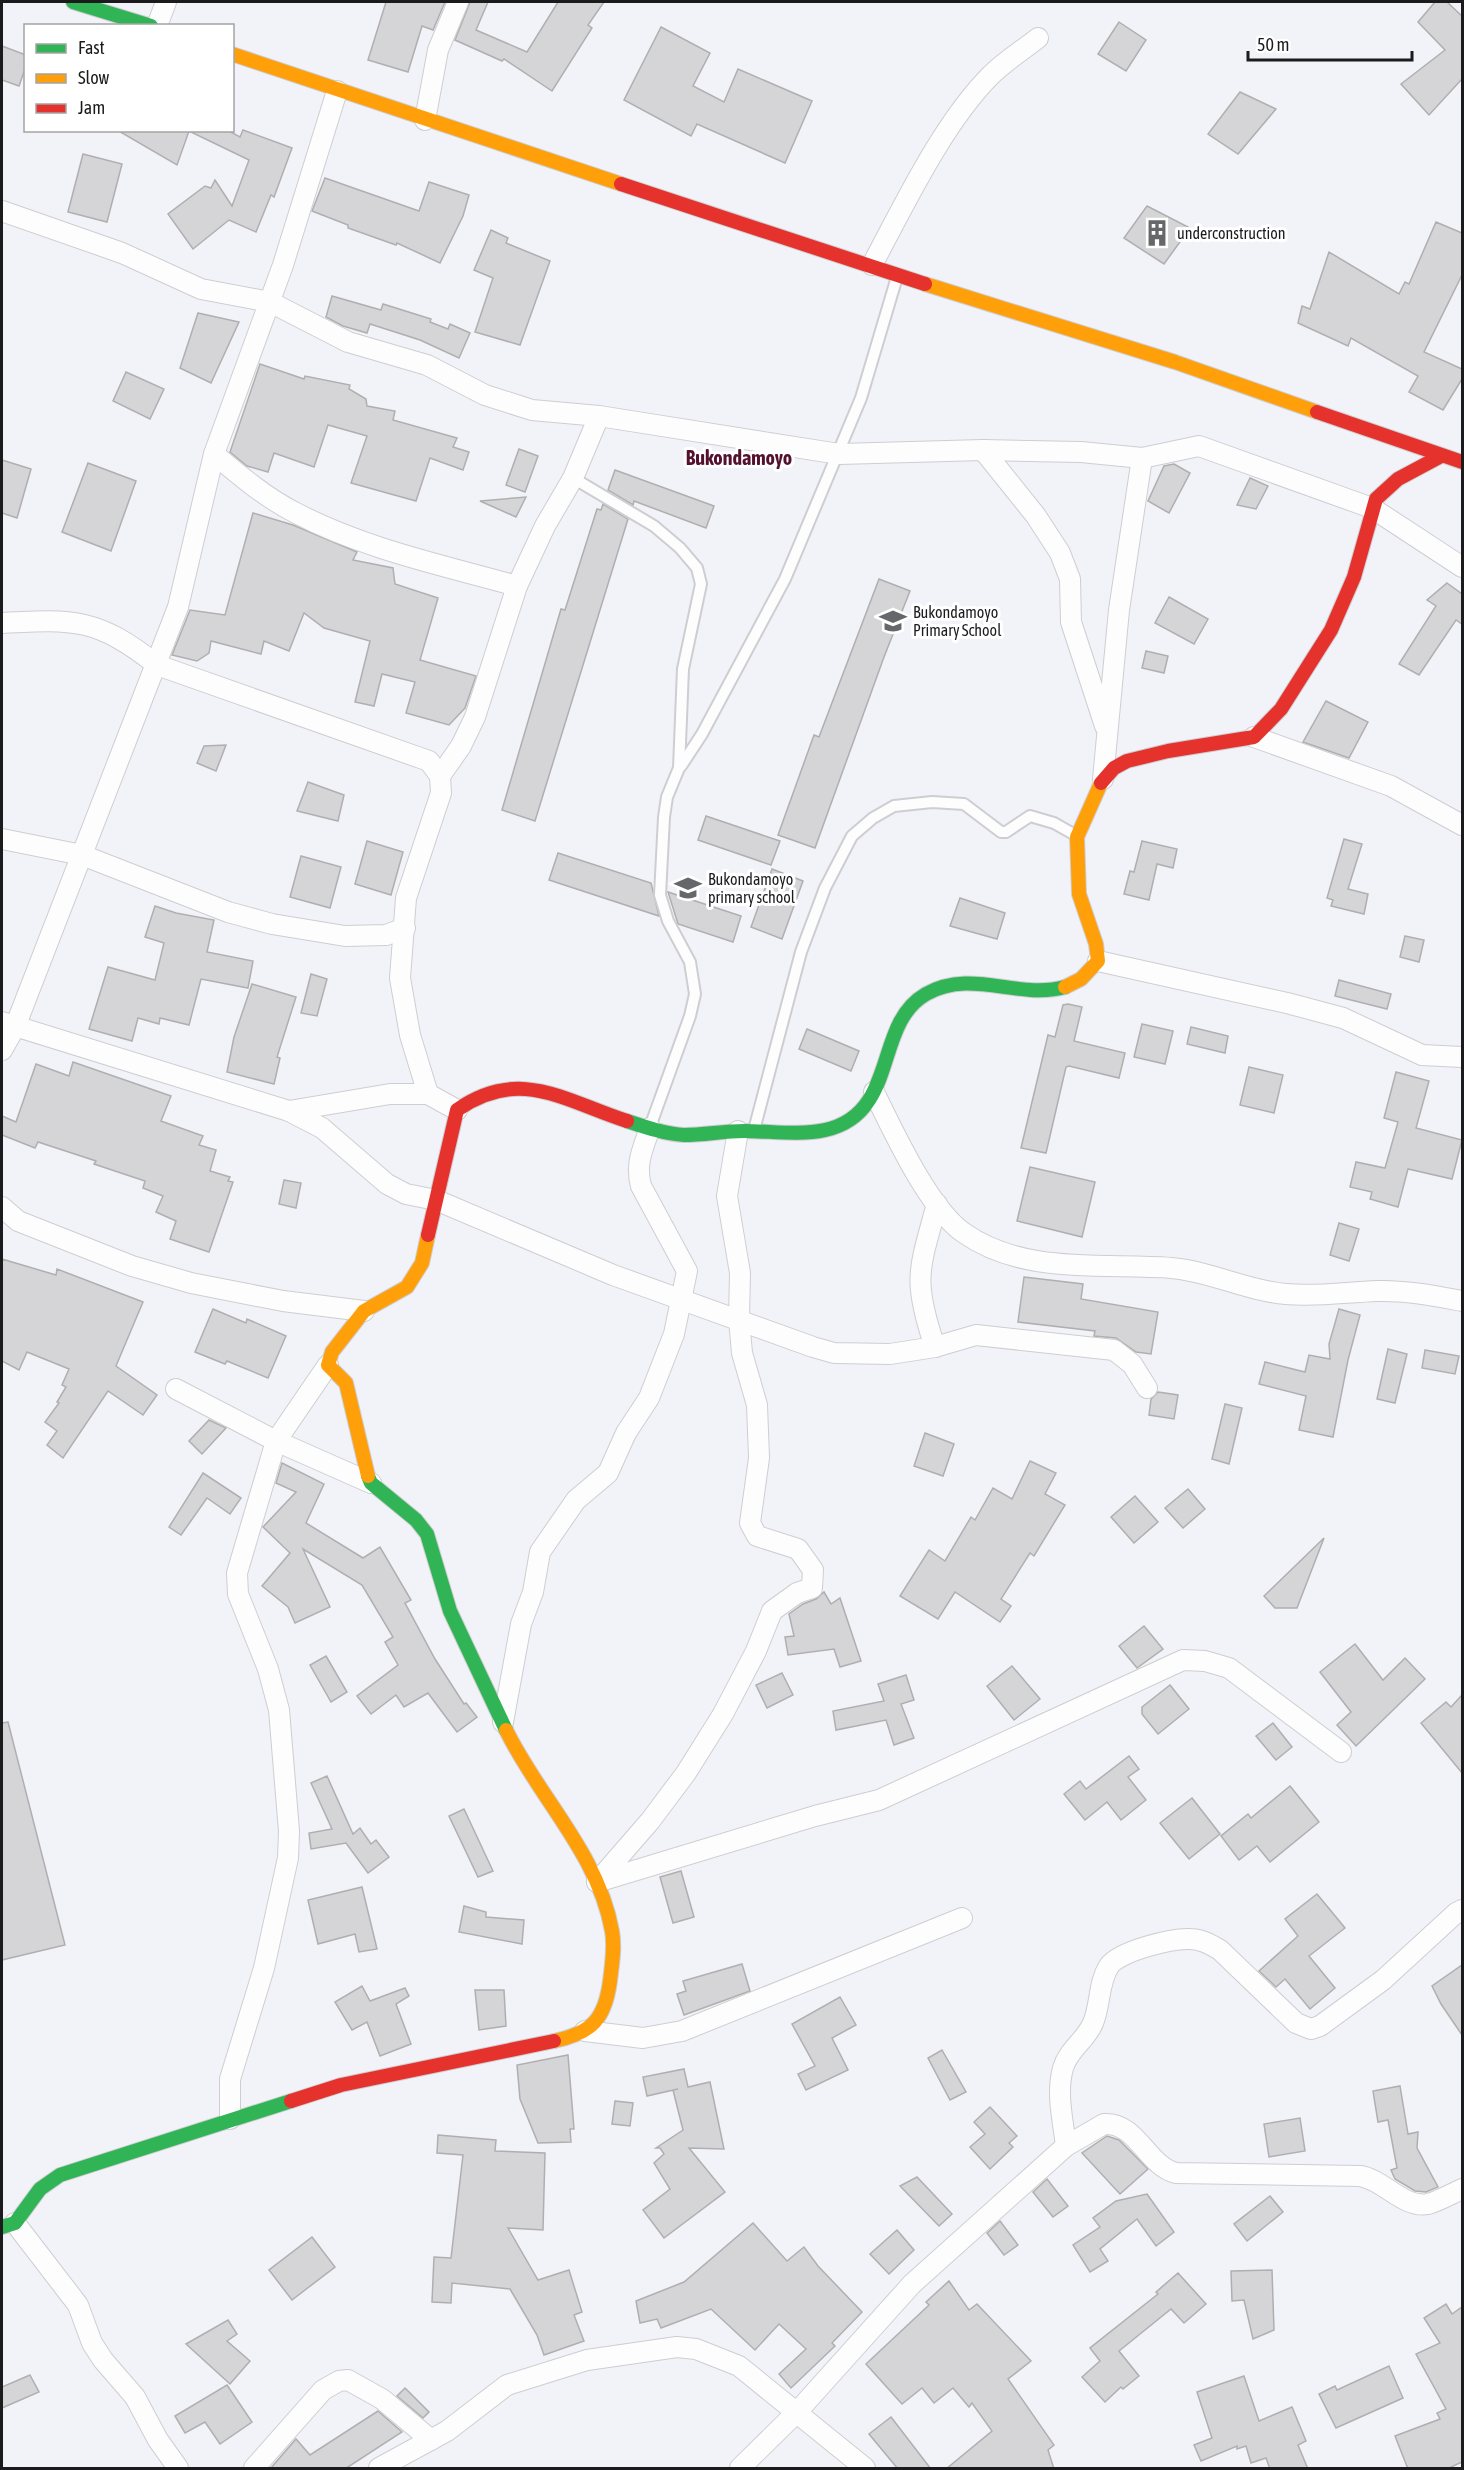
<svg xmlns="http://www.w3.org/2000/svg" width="1464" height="2470" font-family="'Asap Condensed',sans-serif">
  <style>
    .building { fill: #d5d4d6; stroke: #b0afb0; stroke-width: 1.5 }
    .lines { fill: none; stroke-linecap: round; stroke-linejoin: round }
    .lane-casing { stroke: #ceced2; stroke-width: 14 }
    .street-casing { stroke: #ceced2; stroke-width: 22 }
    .fast-casing { stroke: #ceced2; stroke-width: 16 }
    .slow-casing { stroke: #ceced2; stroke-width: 16 }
    .jam-casing { stroke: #ceced2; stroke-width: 16 }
    .lane { stroke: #fdfdfe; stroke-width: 10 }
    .street { stroke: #fdfdfe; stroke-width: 20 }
    .fast { stroke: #30b455; stroke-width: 14 }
    .slow { stroke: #ff9f0a; stroke-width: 14 }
    .jam { stroke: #e5322d; stroke-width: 14 }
    .labels { text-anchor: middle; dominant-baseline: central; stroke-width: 6; stroke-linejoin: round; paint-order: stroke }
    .poi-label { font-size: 16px; fill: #1b1b1e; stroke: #fff; text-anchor: start }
    .quarter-label { font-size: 20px; font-weight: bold; fill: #53112e; stroke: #fff }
  </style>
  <rect width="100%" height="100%" fill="#f2f3f8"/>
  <g class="building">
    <polygon points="386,2 445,2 433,30 422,26 408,72 368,60"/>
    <polygon points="470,2 488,2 476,30 527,52 558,2 604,2 588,25 592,28 552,91 504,59 502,61 455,40"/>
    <polygon points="1435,2 1447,2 1462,16 1462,79 1429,115 1401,84 1445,50 1418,22"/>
    <polygon points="1119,22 1146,40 1126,71 1098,54"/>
    <polygon points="661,27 710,53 693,86 724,102 738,69 812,101 785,163 697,124 691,136 624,100"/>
    <polygon points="2,46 26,55 26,66 19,86 2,80"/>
    <polygon points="1240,92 1276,109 1238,154 1208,134"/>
    <polygon points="117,130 227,130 240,137 243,130 292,148 274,197 271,195 256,232 229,220 193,249 168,214 205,186 211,188 215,180 232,206 249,160 189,131 177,165"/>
    <polygon points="83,154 122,164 107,222 68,212"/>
    <polygon points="325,178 419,211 429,182 469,195 463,216 440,263 397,243 396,245 348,228 348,225 312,211"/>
    <polygon points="1147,206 1190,228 1164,264 1124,238"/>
    <polygon points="1436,222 1462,233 1462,275 1424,352 1462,369 1462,379 1443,410 1409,392 1418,376 1351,338 1348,346 1298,323 1302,306 1310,309 1329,252 1399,294 1405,282 1409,284"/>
    <polygon points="491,230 508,238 506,243 550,261 520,345 475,332 493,278 474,270"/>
    <polygon points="332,296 381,310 383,304 431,319 430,322 448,329 450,324 470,333 459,358 420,340 370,324 367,333 343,326 326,317"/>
    <polygon points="198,313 239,322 211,383 180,368"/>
    <polygon points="260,364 304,379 305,376 350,385 349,389 366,399 367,406 395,411 393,420 457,438 453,447 469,452 463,470 430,458 416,501 351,483 367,436 328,425 314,467 274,453 268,472 247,466 230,452"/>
    <polygon points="126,372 164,389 150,419 113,401"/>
    <polygon points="519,449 538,456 525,492 506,485"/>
    <polygon points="2,460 31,469 17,518 2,513"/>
    <polygon points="88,463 136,481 111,551 62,532"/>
    <polygon points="1174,464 1190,473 1169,513 1148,501 1164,466"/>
    <polygon points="615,470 714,506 706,528 634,501 633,505 608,490"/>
    <polygon points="1250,478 1268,486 1256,509 1237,505"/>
    <polygon points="526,497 516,517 480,501"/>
    <polygon points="603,504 628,519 535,821 502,810 561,609 565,610 597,509 601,510"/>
    <polygon points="253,513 293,525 357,552 353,560 393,568 395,584 438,598 420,660 476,676 465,708 449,725 406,713 415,682 382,674 374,706 355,702 370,641 324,628 304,613 289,651 264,641 261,654 211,641 209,653 197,661 172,655 190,610 225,615"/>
    <polygon points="879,579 910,591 884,657 815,848 778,835 814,735 819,737"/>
    <polygon points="1447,583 1462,594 1462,624 1456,620 1419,675 1399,664 1436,606 1427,600"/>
    <polygon points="1169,597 1208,619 1194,644 1155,623"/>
    <polygon points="1146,651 1168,656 1164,673 1142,668"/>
    <polygon points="1326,701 1368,722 1349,758 1303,742"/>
    <polygon points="226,745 216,771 197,763 204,746"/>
    <polygon points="308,782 344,795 338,821 297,811"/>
    <polygon points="706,816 780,841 771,865 698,840"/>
    <polygon points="1344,839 1362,844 1348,889 1368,894 1364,914 1331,906 1333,900 1327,898"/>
    <polygon points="367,841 403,852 391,895 355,884"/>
    <polygon points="1142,841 1177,849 1173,868 1157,864 1149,900 1124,894 1130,871 1134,872"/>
    <polygon points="558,853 651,883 659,916 549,880"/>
    <polygon points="301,856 341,867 330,908 290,897"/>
    <polygon points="772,869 803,881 782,939 751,927"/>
    <polygon points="668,892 741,916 733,942 678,924"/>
    <polygon points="960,898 1005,913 997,939 950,926"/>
    <polygon points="155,906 176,913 214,920 207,952 253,961 248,988 201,979 189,1025 160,1018 159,1024 138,1018 132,1041 89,1029 108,967 155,980 164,943 145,937"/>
    <polygon points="1405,936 1424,940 1419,962 1400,957"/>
    <polygon points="311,974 327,979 317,1016 301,1013"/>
    <polygon points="1339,980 1391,994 1387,1009 1335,996"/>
    <polygon points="252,984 296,997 277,1057 280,1058 274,1084 227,1072 234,1037"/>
    <polygon points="1068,1004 1082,1007 1074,1041 1125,1053 1119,1078 1069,1066 1066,1067 1046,1153 1021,1148 1048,1035 1055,1037 1063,1005"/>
    <polygon points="1142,1024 1173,1031 1165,1064 1134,1057"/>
    <polygon points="1191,1027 1228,1036 1225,1053 1187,1044"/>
    <polygon points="807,1029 859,1051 851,1071 799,1049"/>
    <polygon points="73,1062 171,1096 161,1121 203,1136 199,1145 216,1150 210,1171 230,1177 228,1181 233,1182 209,1252 170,1239 176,1221 156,1212 163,1196 143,1188 145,1181 94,1164 96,1161 38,1142 35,1148 2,1135 2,1116 16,1122 36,1064 69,1076"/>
    <polygon points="1249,1067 1283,1075 1274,1113 1240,1105"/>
    <polygon points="1396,1072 1429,1081 1416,1128 1462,1140 1452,1179 1408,1169 1398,1207 1370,1199 1372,1192 1350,1187 1356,1162 1385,1168 1398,1122 1384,1118"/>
    <polygon points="1030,1167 1095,1182 1082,1237 1017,1221"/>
    <polygon points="284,1180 301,1183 296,1208 279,1204"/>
    <polygon points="1339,1223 1359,1229 1349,1261 1330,1255"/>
    <polygon points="2,1259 56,1275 57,1269 143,1302 116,1366 157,1395 143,1415 108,1391 63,1458 47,1445 57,1431 45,1422 59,1403 57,1402 66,1387 62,1385 69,1369 27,1352 19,1370 2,1361"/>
    <polygon points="1024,1277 1083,1284 1081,1299 1158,1312 1151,1354 1136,1352 1116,1338 1094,1336 1095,1331 1018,1322"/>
    <polygon points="213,1309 246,1323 247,1319 286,1336 268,1378 227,1361 225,1364 195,1352"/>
    <polygon points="1339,1309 1360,1315 1348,1360 1333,1437 1299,1430 1306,1396 1259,1384 1265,1362 1305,1372 1309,1355 1330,1359 1329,1344"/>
    <polygon points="1388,1349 1407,1354 1395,1403 1377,1399"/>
    <polygon points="1425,1350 1459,1356 1455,1374 1422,1368"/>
    <polygon points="1158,1392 1178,1395 1174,1419 1149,1415 1151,1399"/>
    <polygon points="1225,1404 1242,1408 1229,1464 1212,1459"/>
    <polygon points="209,1420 226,1428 202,1454 189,1441"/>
    <polygon points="925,1433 954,1444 943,1476 914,1466"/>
    <polygon points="1030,1461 1056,1473 1045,1494 1065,1505 1034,1556 1030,1553 1001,1599 1011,1606 1000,1622 955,1592 938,1619 900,1596 929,1550 945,1561 971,1517 975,1520 993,1488 1012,1499"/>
    <polygon points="282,1463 324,1484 306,1523 363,1558 380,1547 411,1600 405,1603 435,1659 464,1704 466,1703 477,1717 457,1732 428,1693 404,1707 396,1695 371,1714 357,1696 398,1665 385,1642 393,1637 362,1585 303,1549 330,1607 295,1623 288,1607 262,1586 290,1553 263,1527 296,1492 276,1483"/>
    <polygon points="203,1473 241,1498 230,1514 207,1498 181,1535 169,1527"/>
    <polygon points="1188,1489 1205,1509 1183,1528 1165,1508"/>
    <polygon points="1135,1496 1158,1522 1134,1543 1111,1517"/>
    <polygon points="1324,1538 1297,1608 1275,1608 1264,1596"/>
    <polygon points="824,1592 831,1604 840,1598 861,1661 840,1667 834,1649 788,1655 785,1637 794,1636 789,1614 803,1604 816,1599"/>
    <polygon points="1144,1626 1163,1649 1137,1668 1119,1646"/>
    <polygon points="1355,1644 1383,1680 1405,1658 1425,1679 1356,1746 1337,1725 1351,1712 1320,1672"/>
    <polygon points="326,1656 347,1692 331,1702 310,1665"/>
    <polygon points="1012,1666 1040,1699 1014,1720 987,1686"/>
    <polygon points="782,1673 793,1695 767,1708 756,1685"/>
    <polygon points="906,1675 914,1700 901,1704 914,1738 894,1745 886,1720 836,1730 833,1711 884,1701 878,1684"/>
    <polygon points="1170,1685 1189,1709 1158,1734 1142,1714 1142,1707"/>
    <polygon points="1462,1695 1462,1773 1421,1723 1446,1702 1451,1707"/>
    <polygon points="8,1722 65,1945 2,1960 2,1723"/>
    <polygon points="1273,1723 1292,1747 1276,1760 1256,1736"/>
    <polygon points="1129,1756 1139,1769 1128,1777 1146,1800 1121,1820 1107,1802 1085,1820 1064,1794 1080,1781 1086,1789"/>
    <polygon points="327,1776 353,1834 360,1828 371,1844 376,1840 389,1857 368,1873 346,1843 311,1849 309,1833 332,1829 311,1783"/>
    <polygon points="1290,1786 1319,1822 1270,1862 1257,1846 1239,1860 1221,1836 1248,1814 1251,1818"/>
    <polygon points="1192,1798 1220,1834 1189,1859 1160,1823"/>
    <polygon points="464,1809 493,1871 478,1877 449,1816"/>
    <polygon points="681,1871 694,1917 673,1923 660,1877"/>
    <polygon points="362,1887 377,1949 359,1952 355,1934 318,1944 308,1900"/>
    <polygon points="1317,1894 1345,1928 1309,1956 1335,1988 1310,2009 1285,1979 1276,1987 1259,1971 1298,1936 1285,1919"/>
    <polygon points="464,1906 486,1912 486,1917 524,1920 522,1944 459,1932"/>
    <polygon points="742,1964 750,1991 684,2015 677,1994 686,1991 683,1981"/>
    <polygon points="1462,1965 1462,2035 1441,2004 1432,1986"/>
    <polygon points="362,1986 370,2001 405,1988 409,1996 396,2004 411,2044 380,2056 367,2022 352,2030 335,2002"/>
    <polygon points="475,1990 504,1990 506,2026 479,2030"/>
    <polygon points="840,1997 856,2025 832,2038 848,2070 806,2090 798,2074 815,2066 792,2024"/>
    <polygon points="942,2050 966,2092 950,2100 928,2058"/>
    <polygon points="568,2055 574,2129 570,2129 571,2142 538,2143 520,2099 517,2065"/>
    <polygon points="684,2069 688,2087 710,2082 724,2149 689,2148 725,2192 664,2238 643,2210 670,2189 654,2163 664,2154 660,2148 656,2148 683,2130 673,2090 678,2089 647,2096 643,2077"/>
    <polygon points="1400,2086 1408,2134 1418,2132 1417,2148 1438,2187 1426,2192 1415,2191 1395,2179 1391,2170 1397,2168 1388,2120 1378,2122 1373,2091"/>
    <polygon points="615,2101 633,2103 630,2126 612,2124"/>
    <polygon points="990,2107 1017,2136 1009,2143 1013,2147 990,2169 970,2147 985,2134 974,2122"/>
    <polygon points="1300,2118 1305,2151 1269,2157 1264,2124"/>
    <polygon points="438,2135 496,2140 495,2151 545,2153 543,2230 508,2228 538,2280 569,2270 582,2312 574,2315 584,2341 544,2355 537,2335 510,2289 452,2283 451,2303 432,2302 434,2257 451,2258 463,2155 437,2153"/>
    <polygon points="1107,2136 1119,2140 1148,2169 1120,2194 1082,2153"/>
    <polygon points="917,2177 952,2214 939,2226 900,2186"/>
    <polygon points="1047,2179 1068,2206 1053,2217 1033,2192"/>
    <polygon points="1147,2194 1174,2232 1156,2246 1137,2219 1100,2249 1108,2261 1090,2272 1073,2245 1100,2227 1093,2218 1116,2201"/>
    <polygon points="1270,2196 1283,2212 1247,2241 1234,2224"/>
    <polygon points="1000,2221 1018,2245 1004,2255 987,2233"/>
    <polygon points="753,2223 787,2261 804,2247 818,2266 862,2312 832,2343 835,2346 791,2388 779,2374 806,2349 779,2324 755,2350 711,2309 661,2328 657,2319 640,2323 636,2301 684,2282"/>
    <polygon points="897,2230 914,2250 889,2274 870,2254"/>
    <polygon points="312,2237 335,2267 292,2300 269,2270"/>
    <polygon points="1272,2270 1274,2330 1253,2339 1244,2300 1232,2301 1231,2271"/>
    <polygon points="1178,2273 1206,2304 1184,2323 1171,2309 1119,2351 1139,2376 1123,2389 1121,2387 1105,2402 1082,2377 1100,2361 1090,2348 1158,2294 1156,2292"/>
    <polygon points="949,2281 969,2310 977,2304 1031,2361 1008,2379 1054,2445 1048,2450 1054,2469 946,2469 992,2431 972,2403 969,2407 953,2388 934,2403 922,2388 902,2404 866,2364 929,2305 926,2302"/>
    <polygon points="1446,2304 1452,2314 1462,2307 1462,2462 1447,2469 1408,2469 1395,2436 1440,2419 1437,2413 1446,2409 1416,2354 1440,2343 1424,2318"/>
    <polygon points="228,2320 237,2334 227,2341 250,2361 230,2384 186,2344"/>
    <polygon points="1389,2366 1403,2398 1336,2428 1319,2394 1335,2386 1337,2390"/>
    <polygon points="30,2375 39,2392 2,2408 2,2387"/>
    <polygon points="1244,2376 1259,2421 1292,2407 1306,2441 1298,2445 1308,2469 1270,2469 1266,2458 1251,2463 1246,2446 1237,2449 1237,2446 1201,2461 1194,2445 1212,2438 1197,2392"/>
    <polygon points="227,2385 252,2422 220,2444 205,2422 185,2433 175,2416"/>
    <polygon points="405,2388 429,2412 423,2418 397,2396"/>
    <polygon points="378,2411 402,2432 345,2469 270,2469 296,2439 310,2455"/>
    <polygon points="891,2417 931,2469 898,2469 869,2434"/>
  </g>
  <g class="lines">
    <defs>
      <g id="lane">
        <polyline points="573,478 654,526 680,548 697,568 701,584 683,669 679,768 667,797 664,817 660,895 668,921 690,962 695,994 690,1016 650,1127"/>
        <polyline points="681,766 702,734 785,579 861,398 897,277"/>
        <polyline points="754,1130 801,952 825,888 852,836 873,818 894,806 932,802 964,804 1001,832 1006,832 1030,816 1054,823 1077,836"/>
      </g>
      <g id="street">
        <polyline points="157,26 166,2"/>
        <polyline points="425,120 438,50 458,2"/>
        <polyline points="2,211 122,253 201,289 270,302 348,342 427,365 485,395 532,410 599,416 839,454 983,450 1081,452 1142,458 1199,446 1372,508 1462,567"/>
        <path d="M872,265C904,205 943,123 991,75C1005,61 1023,50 1038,38"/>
        <polyline points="983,450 1036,516 1060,553 1070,579 1071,622 1105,726"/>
        <path d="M214,454C239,475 266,498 296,513C365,549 442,565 517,586"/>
        <path d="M2,623C75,619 97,618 157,665L429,761L440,776L441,793L406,898L400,978L410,1035L428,1094"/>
        <polyline points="1254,737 1391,786 1462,825"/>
        <polyline points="440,776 461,746 475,717 517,586 545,526 573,478 599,416"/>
        <polyline points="1103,779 1119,610 1142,458"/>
        <polyline points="2,839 82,855 228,912 272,924 345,936 386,935 405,928"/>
        <polyline points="1098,961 1287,1003 1343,1018 1422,1055 1462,1057"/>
        <polyline points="2,1022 289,1111 322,1128 387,1184 406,1194 436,1200 613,1275 813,1347 834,1353 890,1354 935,1347 976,1335 1114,1350 1132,1364 1147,1388"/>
        <polyline points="2,1050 15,1027 178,607 214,454 283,265 337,91"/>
        <path d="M874,1092C893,1131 929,1209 964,1233C1024,1275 1103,1263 1171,1268C1210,1271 1247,1291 1286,1294C1316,1297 1347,1292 1377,1291C1405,1290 1435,1296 1462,1301"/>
        <polyline points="289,1111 390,1094 428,1094 457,1110"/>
        <polyline points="2,1207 18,1221 132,1266 191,1283 283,1301 364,1311"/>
        <path d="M935,1347C912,1279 919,1270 937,1204"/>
        <polyline points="176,1389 276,1441 371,1483"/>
        <path d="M503,1722L521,1624L533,1592L540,1552L576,1500L608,1473L626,1433L649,1398L674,1334L687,1271L641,1186C635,1164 643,1148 650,1128"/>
        <polyline points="597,1882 650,1821 686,1773 723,1714 756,1651 772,1611 797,1593 812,1588 813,1570 798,1549 757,1536 750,1523 759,1458 757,1405 742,1353 739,1319 740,1273 727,1196 738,1131"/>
        <polyline points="597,1882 815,1816 879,1800 1183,1660 1205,1661 1229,1668 1341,1752"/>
        <polyline points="585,2031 643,2038 682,2031 962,1918"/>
        <polyline points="230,2119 230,2079 264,1968 288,1858 289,1831 279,1710 268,1669 238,1594 237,1573 276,1441 328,1365"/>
        <path d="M1066,2146C1063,2120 1056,2094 1063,2068C1068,2050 1086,2040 1093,2023C1101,2004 1098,1983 1109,1966C1119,1951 1173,1938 1190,1939C1201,1939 1210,1944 1220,1950L1296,2023L1311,2029L1320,2026L1383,1980L1456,1913L1462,1910"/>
        <polyline points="15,2223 78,2305 92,2343 103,2360 135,2397 158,2440 178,2468"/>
        <polyline points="254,2468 323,2390 339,2381 348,2380 382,2399 431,2440"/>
        <polyline points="379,2468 447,2431 507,2385 587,2360 677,2347 696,2349 739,2366 865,2468"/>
        <path d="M740,2468L797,2412L912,2284L1066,2146L1104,2124C1137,2122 1147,2166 1176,2173L1360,2176C1383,2179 1404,2209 1428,2204C1439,2201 1451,2194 1462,2189"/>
      </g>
      <g id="fast">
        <polyline points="73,2 151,26"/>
        <path d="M627,1121C645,1127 665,1134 684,1135C704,1135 724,1131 744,1131C788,1131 841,1144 869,1100C891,1066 888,1016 926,994C972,968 1018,1000 1065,987"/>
        <polyline points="368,1476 371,1483 416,1520 427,1534 450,1611 506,1730"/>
        <polyline points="2,2227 15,2223 40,2189 60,2175 291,2101"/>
      </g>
      <g id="slow">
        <polyline points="232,54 621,184"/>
        <polyline points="925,284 1175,362 1317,412"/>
        <polyline points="1065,987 1081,979 1098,961 1096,944 1079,894 1077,837 1101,783"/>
        <polyline points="368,1476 346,1383 328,1365 332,1352 364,1311 407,1287 422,1263 428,1235"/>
        <path d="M506,1730C539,1798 598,1853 612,1931C615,1947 612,1964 610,1981C605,2019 592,2033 554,2041"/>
      </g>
      <g id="jam">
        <polyline points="621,184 925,284"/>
        <polyline points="1317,412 1462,462"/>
        <polyline points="1101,783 1114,768 1127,761 1168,751 1254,737 1281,709 1331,630 1354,577 1376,499 1398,479 1441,456"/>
        <path d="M428,1235L457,1110C519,1066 565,1101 627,1121"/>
        <polyline points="291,2101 341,2085 554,2041"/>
      </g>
    </defs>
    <use href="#lane" class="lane-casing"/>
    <use href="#street" class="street-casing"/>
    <use href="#fast" class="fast-casing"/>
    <use href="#slow" class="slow-casing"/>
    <use href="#jam" class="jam-casing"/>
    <use href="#lane" class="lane"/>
    <use href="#street" class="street"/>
    <use href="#fast" class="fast"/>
    <use href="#slow" class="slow"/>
    <use href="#jam" class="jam"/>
  </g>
  <defs>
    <symbol id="building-bare" viewBox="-9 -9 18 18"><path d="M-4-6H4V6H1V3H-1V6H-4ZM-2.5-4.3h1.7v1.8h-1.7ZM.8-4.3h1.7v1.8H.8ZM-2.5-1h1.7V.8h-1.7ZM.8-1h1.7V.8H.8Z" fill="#66676a" stroke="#fff" stroke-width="2.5" paint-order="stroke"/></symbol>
    <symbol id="school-bare" viewBox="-9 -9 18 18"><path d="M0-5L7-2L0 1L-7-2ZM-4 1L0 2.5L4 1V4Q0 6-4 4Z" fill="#66676a" stroke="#fff" stroke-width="2.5" paint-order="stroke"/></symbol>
  </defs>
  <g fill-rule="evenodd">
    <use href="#building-bare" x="1138" y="214" width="38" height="38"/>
    <use href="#school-bare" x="874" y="602" width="38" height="38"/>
    <use href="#school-bare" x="669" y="869" width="38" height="38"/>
  </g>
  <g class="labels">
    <g class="poi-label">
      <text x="1177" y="233">underconstruction</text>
      <text x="913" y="612">Bukondamoyo<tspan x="913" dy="18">Primary School</tspan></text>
      <text x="708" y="879">Bukondamoyo<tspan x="708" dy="18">primary school</tspan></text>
    </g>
    <g class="quarter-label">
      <text x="739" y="457">Bukondamoyo</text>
    </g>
  </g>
  <rect width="1464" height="2470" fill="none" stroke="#1b1b1e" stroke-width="6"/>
  <rect x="24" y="24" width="210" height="108" fill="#ffffff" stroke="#a4a4a5" stroke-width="1.5"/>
  <rect x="36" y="44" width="30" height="9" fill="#30b455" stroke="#a4a4a5" stroke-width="1.5"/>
  <text x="78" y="54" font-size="18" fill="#1b1b1e">Fast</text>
  <rect x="36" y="74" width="30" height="9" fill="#ff9f0a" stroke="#a4a4a5" stroke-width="1.5"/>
  <text x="78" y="84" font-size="18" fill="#1b1b1e">Slow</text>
  <rect x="36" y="104" width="30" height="9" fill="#e5322d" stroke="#a4a4a5" stroke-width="1.5"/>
  <text x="78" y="114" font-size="18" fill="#1b1b1e">Jam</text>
  <path d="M1248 51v9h164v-9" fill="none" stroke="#1b1b1e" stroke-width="3"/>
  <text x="1257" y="51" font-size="18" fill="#1b1b1e" stroke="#ffffff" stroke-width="4.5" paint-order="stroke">50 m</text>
</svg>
